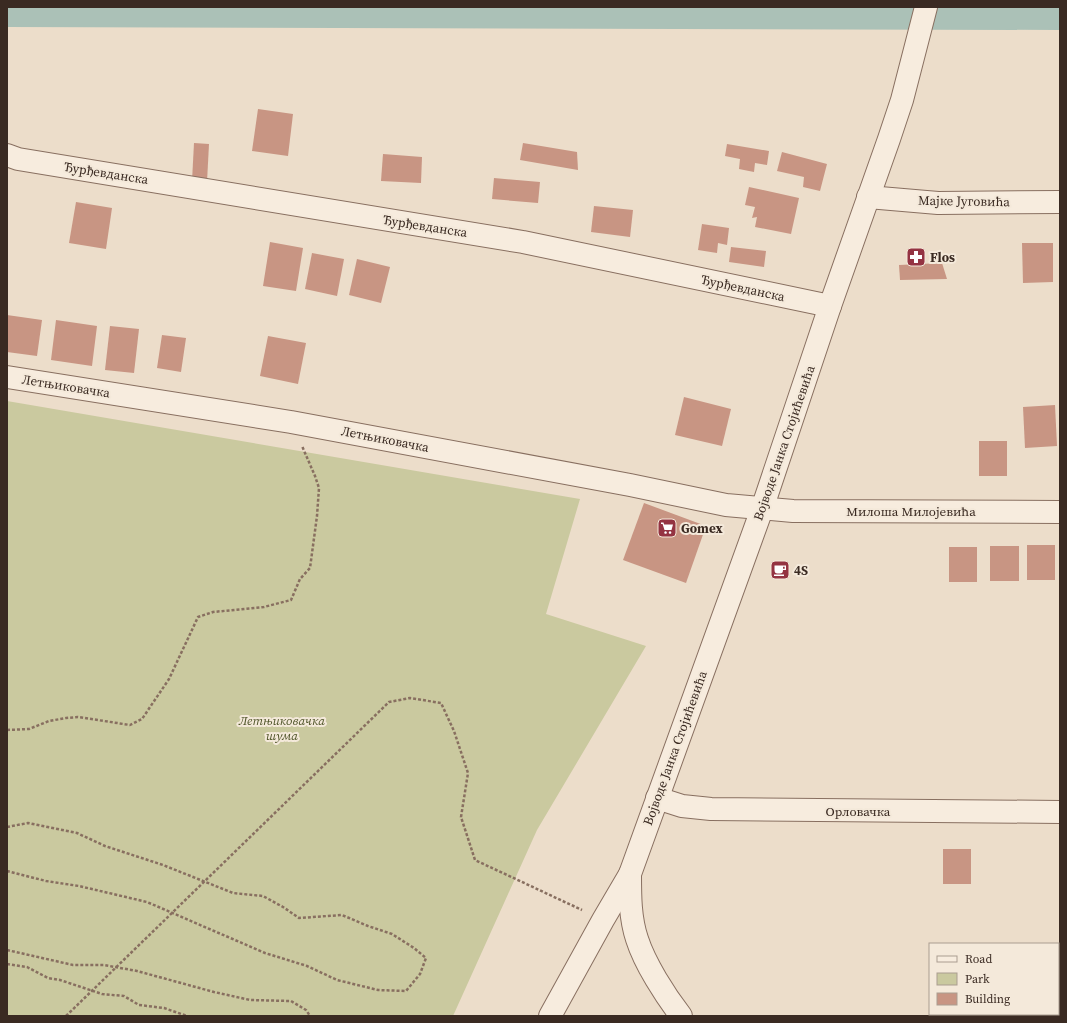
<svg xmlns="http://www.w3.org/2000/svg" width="1067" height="1023" font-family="'Source Serif 4',serif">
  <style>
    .green { fill: #cac99f }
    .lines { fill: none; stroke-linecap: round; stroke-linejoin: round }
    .canal { stroke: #abc1b7; stroke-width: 24 }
    .building { fill: #c89583 }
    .minor-casing { stroke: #886f60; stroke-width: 24 }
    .path { stroke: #886f60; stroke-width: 2.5; stroke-dasharray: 3 2; stroke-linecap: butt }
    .minor { stroke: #f7ecde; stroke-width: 22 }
    .labels { text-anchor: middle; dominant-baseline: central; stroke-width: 4; stroke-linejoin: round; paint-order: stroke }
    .street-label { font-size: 13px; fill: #3a2a22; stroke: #f4e9da }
    .poi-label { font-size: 13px; font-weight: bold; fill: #3a2a22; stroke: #f4e9da; text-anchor: start }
    .park-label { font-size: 13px; font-style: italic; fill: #50552a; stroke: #f4e9da }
  </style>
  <rect width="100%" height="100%" fill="#ecddca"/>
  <polygon class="green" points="7,401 580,499 546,614 646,646 537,830 453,1016 7,1016"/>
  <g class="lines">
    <polyline class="canal" points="7,15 1060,18"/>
  </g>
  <g class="building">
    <polygon points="258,109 293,114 288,156 252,151"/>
    <polygon points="194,143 209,144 207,182 192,181"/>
    <polygon points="523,143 577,152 578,170 520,160"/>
    <polygon points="727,144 769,151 767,165 755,163 754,172 739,169 740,159 725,156"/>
    <polygon points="782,152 827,164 820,191 803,187 804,177 777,171"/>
    <polygon points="383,154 422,157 421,183 381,181"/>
    <polygon points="494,178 540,182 538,203 492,199"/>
    <polygon points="749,187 799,198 791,234 755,227 757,217 752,218 755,207 745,205"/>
    <polygon points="76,202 112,208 106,249 69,243"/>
    <polygon points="594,206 633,210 630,237 591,232"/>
    <polygon points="702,224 729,228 727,245 718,243 717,253 698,250"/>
    <polygon points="270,242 303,248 296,291 263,286"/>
    <polygon points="1022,243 1053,243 1053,282 1023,283"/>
    <polygon points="731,247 766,251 764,267 729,262"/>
    <polygon points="312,253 344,259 337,296 305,289"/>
    <polygon points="357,259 390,267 381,303 349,295"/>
    <polygon points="942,263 947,279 900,280 899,265"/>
    <polygon points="7,315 42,320 37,356 7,352"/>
    <polygon points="56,320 97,326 92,366 51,360"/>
    <polygon points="110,326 139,329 134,373 105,370"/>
    <polygon points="162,335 186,338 181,372 157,368"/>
    <polygon points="268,336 306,343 298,384 260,376"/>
    <polygon points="684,397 731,409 722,446 675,435"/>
    <polygon points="1055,405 1057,446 1025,448 1023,407"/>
    <rect x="979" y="441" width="28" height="35"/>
    <polygon points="644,503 706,526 686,583 623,560"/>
    <rect x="1027" y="545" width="28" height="35"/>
    <rect x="990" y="546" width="29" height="35"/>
    <rect x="949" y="547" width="28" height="35"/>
    <rect x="943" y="849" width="28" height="35"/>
  </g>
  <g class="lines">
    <defs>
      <g id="minor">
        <polyline points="7,155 18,159 523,242 830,306"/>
        <polyline points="868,197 938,203 1060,202"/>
        <polyline points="7,377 291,422 630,485 726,505 793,511 1060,512"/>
        <polyline points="657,798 682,806 711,809 1060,812"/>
        <path d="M630,874C630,896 630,918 637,939C645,964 665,995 681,1016"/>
        <polyline points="550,1016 603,920 630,874 762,509 830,306 889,139 902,100 926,7"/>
      </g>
    </defs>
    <use href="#minor" class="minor-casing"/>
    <g class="path">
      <polyline points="7,730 29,729 49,721 66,718 78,717 130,725 142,719 169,679 198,617 213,612 264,607 291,600 300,579 310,568 317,516 319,488 315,476 302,446"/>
      <polyline points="7,827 28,823 77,833 105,846 163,865 233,893 263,896 283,907 299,918 342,915 368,926 392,934 414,948 426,958 420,974 406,991 378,990 337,980 307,966 265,953 147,902 79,886 46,881 7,871"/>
      <polyline points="7,950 73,965 104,965 137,971 214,992 250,1000 291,1001 306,1010 310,1016"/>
      <polyline points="7,964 27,967 48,978 60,980 102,994 124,996 139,1005 164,1008 187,1016"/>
      <polyline points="66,1016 389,702 410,698 441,703 454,731 468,773 461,817 475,860 582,910"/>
    </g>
    <use href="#minor" class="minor"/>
  </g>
  <defs>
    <symbol id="pharmacy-square" viewBox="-11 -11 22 22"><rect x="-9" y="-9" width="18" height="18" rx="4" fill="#943342" stroke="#f4e9da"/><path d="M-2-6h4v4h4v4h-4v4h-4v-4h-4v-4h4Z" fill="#fff"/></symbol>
    <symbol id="supermarket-square" viewBox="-11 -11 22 22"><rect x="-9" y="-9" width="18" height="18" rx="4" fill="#943342" stroke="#f4e9da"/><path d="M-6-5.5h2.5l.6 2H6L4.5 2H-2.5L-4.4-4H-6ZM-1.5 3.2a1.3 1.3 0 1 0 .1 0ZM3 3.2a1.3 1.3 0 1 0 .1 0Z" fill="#fff"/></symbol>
    <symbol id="cafe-square" viewBox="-11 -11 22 22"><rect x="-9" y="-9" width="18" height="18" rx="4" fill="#943342" stroke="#f4e9da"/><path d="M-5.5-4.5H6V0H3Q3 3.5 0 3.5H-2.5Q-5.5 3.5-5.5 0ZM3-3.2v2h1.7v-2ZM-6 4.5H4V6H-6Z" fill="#fff"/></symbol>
  </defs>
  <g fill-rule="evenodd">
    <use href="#pharmacy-square" x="905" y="246" width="22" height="22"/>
    <use href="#supermarket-square" x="656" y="517" width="22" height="22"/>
    <use href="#cafe-square" x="769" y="559" width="22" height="22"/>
  </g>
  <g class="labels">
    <g class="street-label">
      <text transform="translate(106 173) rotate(9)">Ђурђевданска</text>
      <text transform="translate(964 201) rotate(1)">Мајке Југовића</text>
      <text transform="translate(425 226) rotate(9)">Ђурђевданска</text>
      <text transform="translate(743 288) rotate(12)">Ђурђевданска</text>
      <text transform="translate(66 386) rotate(9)">Летњиковачка</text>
      <text transform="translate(385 439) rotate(11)">Летњиковачка</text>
      <text transform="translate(784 443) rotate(-71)">Војводе Јанка Стојићевића</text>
      <text x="911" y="511">Милоша Милојевића</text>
      <text transform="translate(675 748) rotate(-70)">Војводе Јанка Стојићевића</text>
      <text x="858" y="811">Орловачка</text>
    </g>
    <g class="poi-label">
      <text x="930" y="257">Flos</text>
      <text x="681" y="528">Gomex</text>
      <text x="794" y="570">4S</text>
    </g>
    <g class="park-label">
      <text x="282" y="720">Летњиковачка<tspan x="282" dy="15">шума</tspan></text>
    </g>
  </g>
  <rect width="1067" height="1023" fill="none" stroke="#3a2a22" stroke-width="16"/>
  <rect x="929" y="943" width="130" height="72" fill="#f4e9da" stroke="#aa9d90"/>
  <rect x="937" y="956" width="20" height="6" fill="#f7ecde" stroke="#aa9d90"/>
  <text x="965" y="963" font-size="12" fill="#3a2a22">Road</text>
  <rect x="937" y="973" width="20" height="12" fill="#cac99f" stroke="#aa9d90"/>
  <text x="965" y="983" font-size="12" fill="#3a2a22">Park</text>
  <rect x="937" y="993" width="20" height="12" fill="#c89583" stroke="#aa9d90"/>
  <text x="965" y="1003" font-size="12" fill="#3a2a22">Building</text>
</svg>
